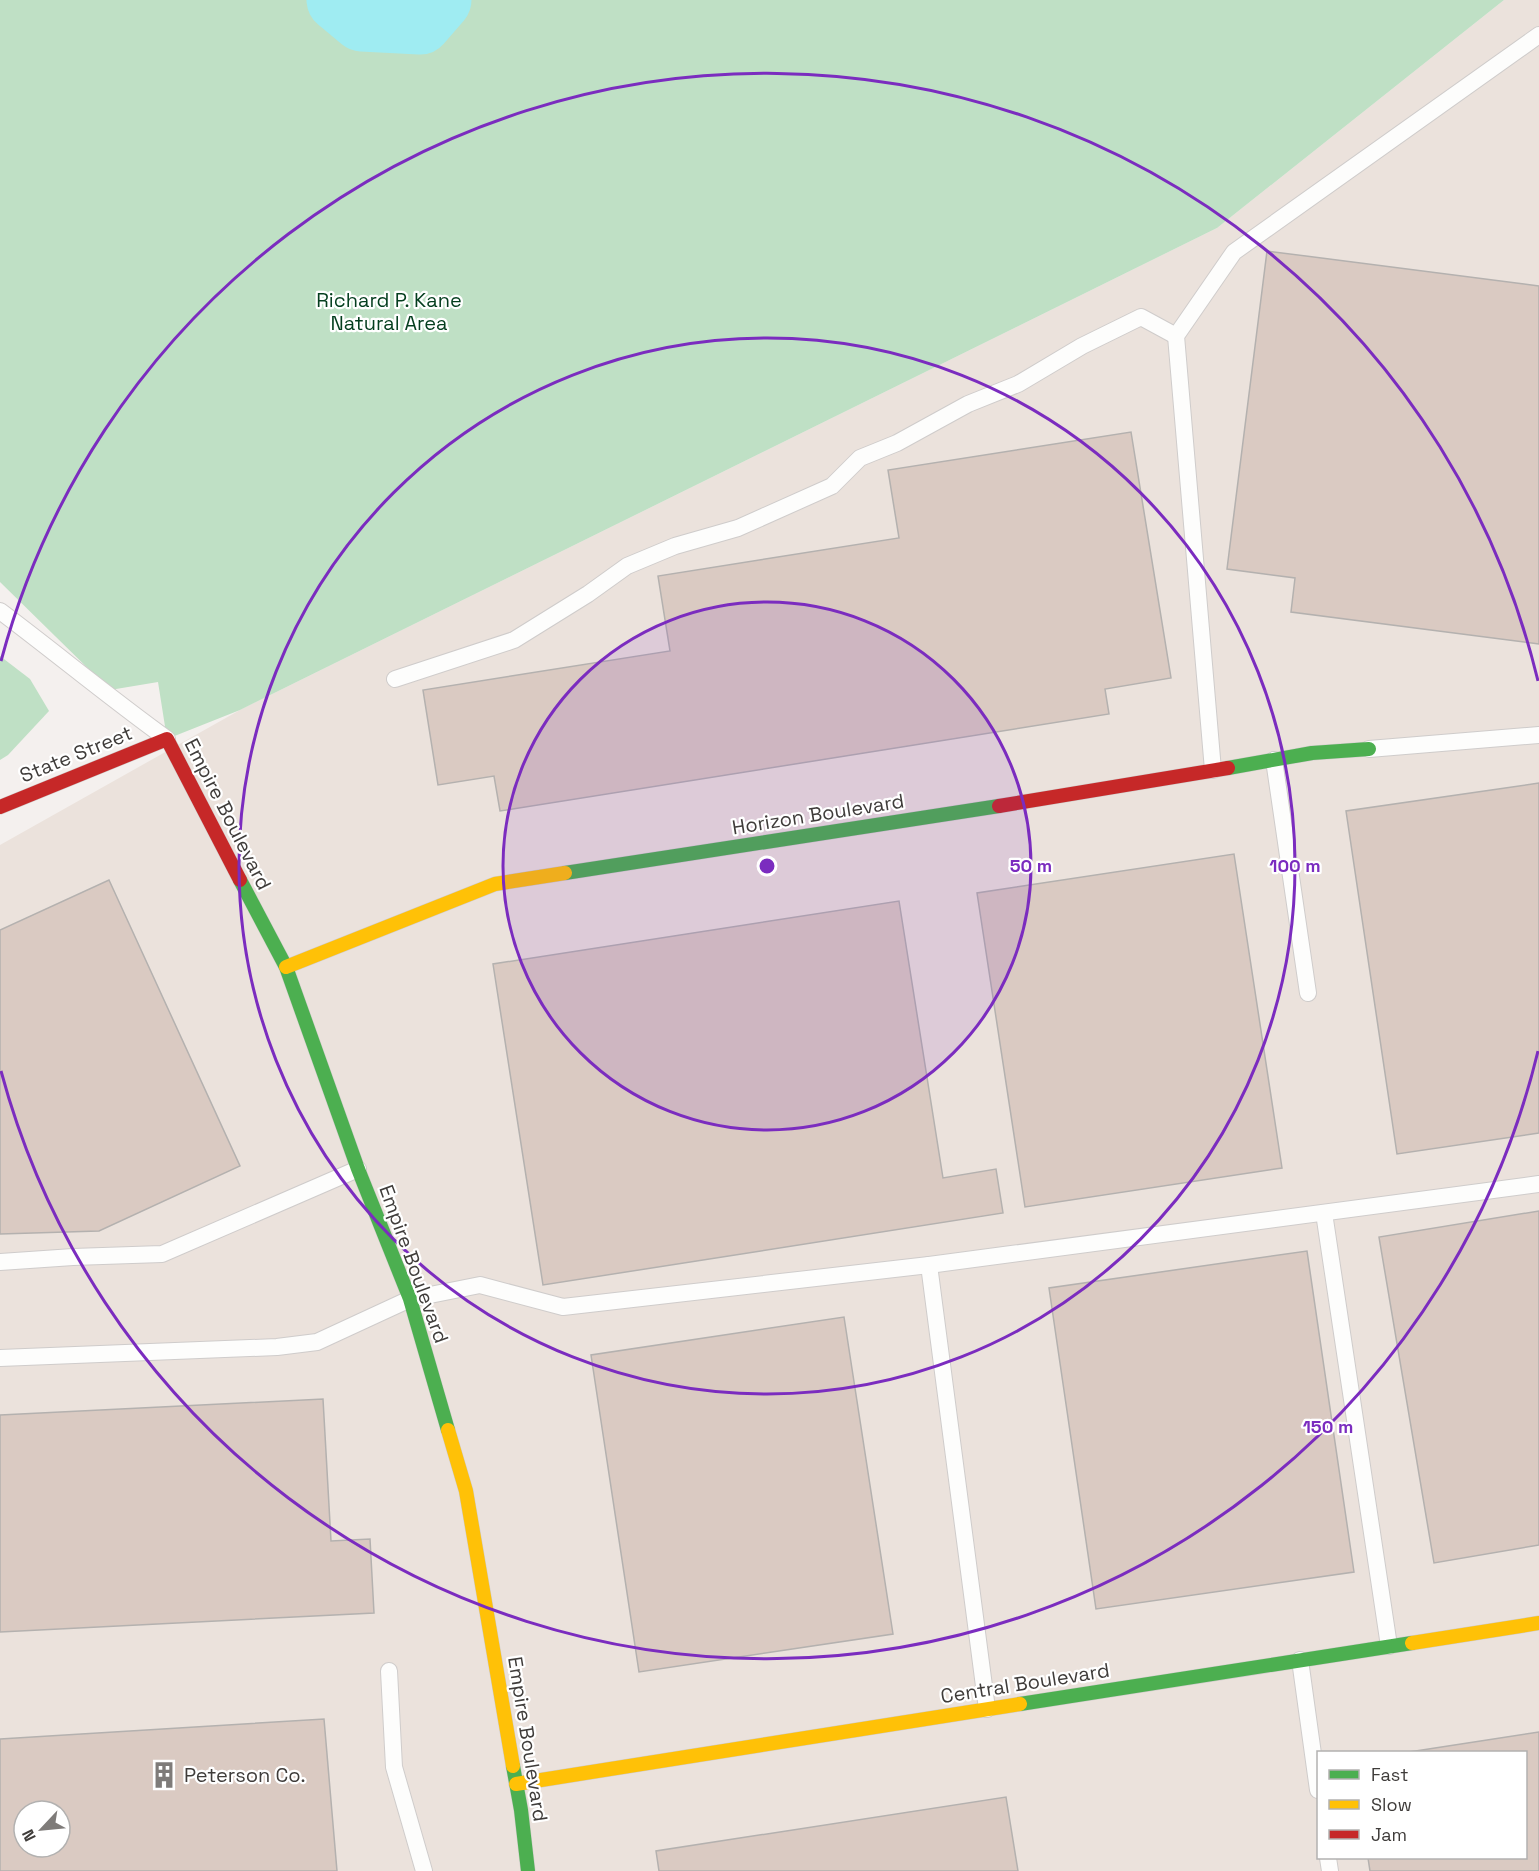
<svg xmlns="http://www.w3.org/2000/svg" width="1539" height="1871" font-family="'Space Grotesk',sans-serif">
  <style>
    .built { fill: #ebe2dc; fill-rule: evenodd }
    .green { fill: #bfe0c5 }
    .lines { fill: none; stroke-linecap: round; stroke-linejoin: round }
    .river { stroke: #9fecf2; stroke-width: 63 }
    .building { fill: #dacac2; stroke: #b4b1af; stroke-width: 1.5; fill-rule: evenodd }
    .lane-casing { stroke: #cfcccb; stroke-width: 18 }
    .fast-casing { stroke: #cfcccb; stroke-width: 15 }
    .slow-casing { stroke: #cfcccb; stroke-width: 15 }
    .jam-casing { stroke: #cfcccb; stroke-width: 15 }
    .lane { stroke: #fdfdfc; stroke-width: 16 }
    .fast { stroke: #4caf50; stroke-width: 14 }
    .slow { stroke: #ffc107; stroke-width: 14 }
    .jam { stroke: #c62828; stroke-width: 14 }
    .ring { fill: none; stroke: #7b2cbf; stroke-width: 3 }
    .labels { text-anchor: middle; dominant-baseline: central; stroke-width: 4.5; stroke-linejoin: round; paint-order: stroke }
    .park-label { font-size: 20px; fill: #043e1e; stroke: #fff }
    .street-label { font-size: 20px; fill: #3f3c3a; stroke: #fff }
    .poi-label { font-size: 20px; fill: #3f3c3a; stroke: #fff; text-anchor: start }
    .centre { fill: #7b2cbf; stroke: #fff; stroke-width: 3 }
    .ring-label { font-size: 18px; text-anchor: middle; font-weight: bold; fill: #7b2cbf; stroke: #fff; stroke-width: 4.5; stroke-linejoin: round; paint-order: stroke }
  </style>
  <rect width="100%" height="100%" fill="#f4f0ee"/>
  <path class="built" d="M1504,0H1539V1871H0V845L240,710L1217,228ZM1318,1752H1526V1858H1318ZM24,1811H60V1847H24Z"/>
  <g class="green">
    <polygon points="0,0 1504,0 1217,228 240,710 167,739 158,682 110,690 0,582"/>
    <polygon points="0,656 30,679 49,711 8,755 0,760"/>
  </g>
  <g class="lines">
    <polyline class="river" points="338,0 362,20 420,23 440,0"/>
  </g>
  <g class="building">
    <polygon points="1267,251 1539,286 1539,644 1291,612 1295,578 1227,569"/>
    <polygon points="1131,432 1171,678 1105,689 1109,714 500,811 494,776 438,785 423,690 670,651 658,576 899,538 888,470"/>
    <polygon points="1539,783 1539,1133 1397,1154 1346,811"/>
    <polygon points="1234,854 1282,1168 1025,1207 977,893"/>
    <polygon points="109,880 240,1166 99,1231 0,1234 0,930"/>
    <polygon points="899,901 943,1178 996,1169 1003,1213 543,1285 493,964"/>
    <polygon points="1539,1211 1539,1545 1434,1563 1379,1237"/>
    <polygon points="1307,1251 1354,1572 1096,1609 1049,1288"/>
    <polygon points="844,1317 893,1634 639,1672 591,1355"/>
    <polygon points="323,1399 331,1541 370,1539 374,1613 0,1632 0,1415"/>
    <path d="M324,1719L337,1871H0V1739ZM24,1811H60V1847H24Z"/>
    <polygon points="1539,1732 1539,1871 1370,1871 1368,1858 1526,1858 1526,1752 1409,1752"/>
    <polygon points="1006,1797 1018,1871 659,1871 656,1851"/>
  </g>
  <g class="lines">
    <defs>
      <g id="lane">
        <path d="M0,611C56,653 110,698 167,739"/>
        <polyline points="395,679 514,640 588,594 627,566 675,546 738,528 832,486 860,458 897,443 968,404 1018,384 1082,346 1141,317 1176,336"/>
        <polyline points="1369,749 1539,735"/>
        <polyline points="1274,760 1308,993"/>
        <polyline points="1213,770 1176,336 1234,252 1539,35"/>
        <polyline points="1324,1213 1389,1646"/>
        <polyline points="0,1262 73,1257 162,1254 358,1169"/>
        <polyline points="929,1265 987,1709"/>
        <polyline points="0,1358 277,1347 317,1342 410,1299 480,1285 563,1307 929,1265 1539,1184"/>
        <polyline points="1300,1660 1318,1790"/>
        <polyline points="389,1671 394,1767 424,1871"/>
        <polyline points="1328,1858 1330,1871"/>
      </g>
      <g id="fast">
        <polyline points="1228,768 1312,753 1369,749"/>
        <polyline points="565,873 999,806"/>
        <polyline points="240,880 286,967 358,1169 410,1299 448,1430"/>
        <polyline points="1020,1704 1412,1643"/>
        <polyline points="513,1766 521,1810 528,1871"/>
      </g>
      <g id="slow">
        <polyline points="286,967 495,884 565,873"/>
        <polyline points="448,1430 466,1491 513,1766"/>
        <polyline points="1412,1643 1539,1623"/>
        <polyline points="516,1784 1020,1704"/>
      </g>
      <g id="jam">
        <polyline points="999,806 1228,768"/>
        <polyline points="0,807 167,739 240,880"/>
      </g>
    </defs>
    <use href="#lane" class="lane-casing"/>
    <use href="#fast" class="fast-casing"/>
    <use href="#slow" class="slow-casing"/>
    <use href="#jam" class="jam-casing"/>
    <use href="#lane" class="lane"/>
    <use href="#fast" class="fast"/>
    <use href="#slow" class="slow"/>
    <use href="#jam" class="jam"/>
  </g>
  <circle cx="767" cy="866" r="264" fill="#7b2cbf" fill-opacity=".12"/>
  <g class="ring">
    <circle cx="767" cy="866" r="264"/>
    <circle cx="767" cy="866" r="528"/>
    <path d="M1538 1051A793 793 0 0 1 1 1071M1 661A793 793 0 0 1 1538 681"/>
  </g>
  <defs>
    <symbol id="building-bare" viewBox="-9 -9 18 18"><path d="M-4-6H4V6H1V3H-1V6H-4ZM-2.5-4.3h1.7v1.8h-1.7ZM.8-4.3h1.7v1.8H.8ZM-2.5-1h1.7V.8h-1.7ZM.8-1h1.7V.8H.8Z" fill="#7e7b79" stroke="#fff" stroke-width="2.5" paint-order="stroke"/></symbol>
  </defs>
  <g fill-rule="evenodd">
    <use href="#building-bare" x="145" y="1756" width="38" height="38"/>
  </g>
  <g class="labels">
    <g class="park-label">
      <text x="389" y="300">Richard P. Kane<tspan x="389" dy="23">Natural Area</tspan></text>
    </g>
    <g class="street-label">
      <text transform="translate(76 754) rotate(-22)">State Street</text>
      <text transform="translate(228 814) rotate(63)">Empire Boulevard</text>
      <text transform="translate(818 814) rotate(-9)">Horizon Boulevard</text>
      <text transform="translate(414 1264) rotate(70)">Empire Boulevard</text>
      <text transform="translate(1025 1683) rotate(-9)">Central Boulevard</text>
      <text transform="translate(528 1739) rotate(81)">Empire Boulevard</text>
    </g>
    <g class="poi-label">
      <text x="184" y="1775">Peterson Co.</text>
    </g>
  </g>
  <circle cx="767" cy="866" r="9" class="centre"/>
  <g class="ring-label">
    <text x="1031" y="872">50 m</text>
    <text x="1295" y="872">100 m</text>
    <text x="1328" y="1433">150 m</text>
  </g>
  <rect x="1317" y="1751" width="210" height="108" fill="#ffffff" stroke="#b2b1b0" stroke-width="1.5"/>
  <rect x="1329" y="1770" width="30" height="9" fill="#4caf50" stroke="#b2b1b0" stroke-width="1.5"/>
  <text x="1371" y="1781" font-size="18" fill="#3f3c3a">Fast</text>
  <rect x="1329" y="1800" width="30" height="9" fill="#ffc107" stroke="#b2b1b0" stroke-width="1.5"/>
  <text x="1371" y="1811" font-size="18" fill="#3f3c3a">Slow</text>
  <rect x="1329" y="1830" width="30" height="9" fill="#c62828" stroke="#b2b1b0" stroke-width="1.5"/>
  <text x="1371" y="1841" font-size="18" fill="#3f3c3a">Jam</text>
  <g transform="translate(42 1829) rotate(244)"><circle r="28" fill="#ffffff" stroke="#b2b1b0" stroke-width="1.5"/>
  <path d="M0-4.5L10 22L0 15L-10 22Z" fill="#7e7b79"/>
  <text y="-9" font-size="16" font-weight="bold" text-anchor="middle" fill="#3f3c3a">N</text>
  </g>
</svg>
